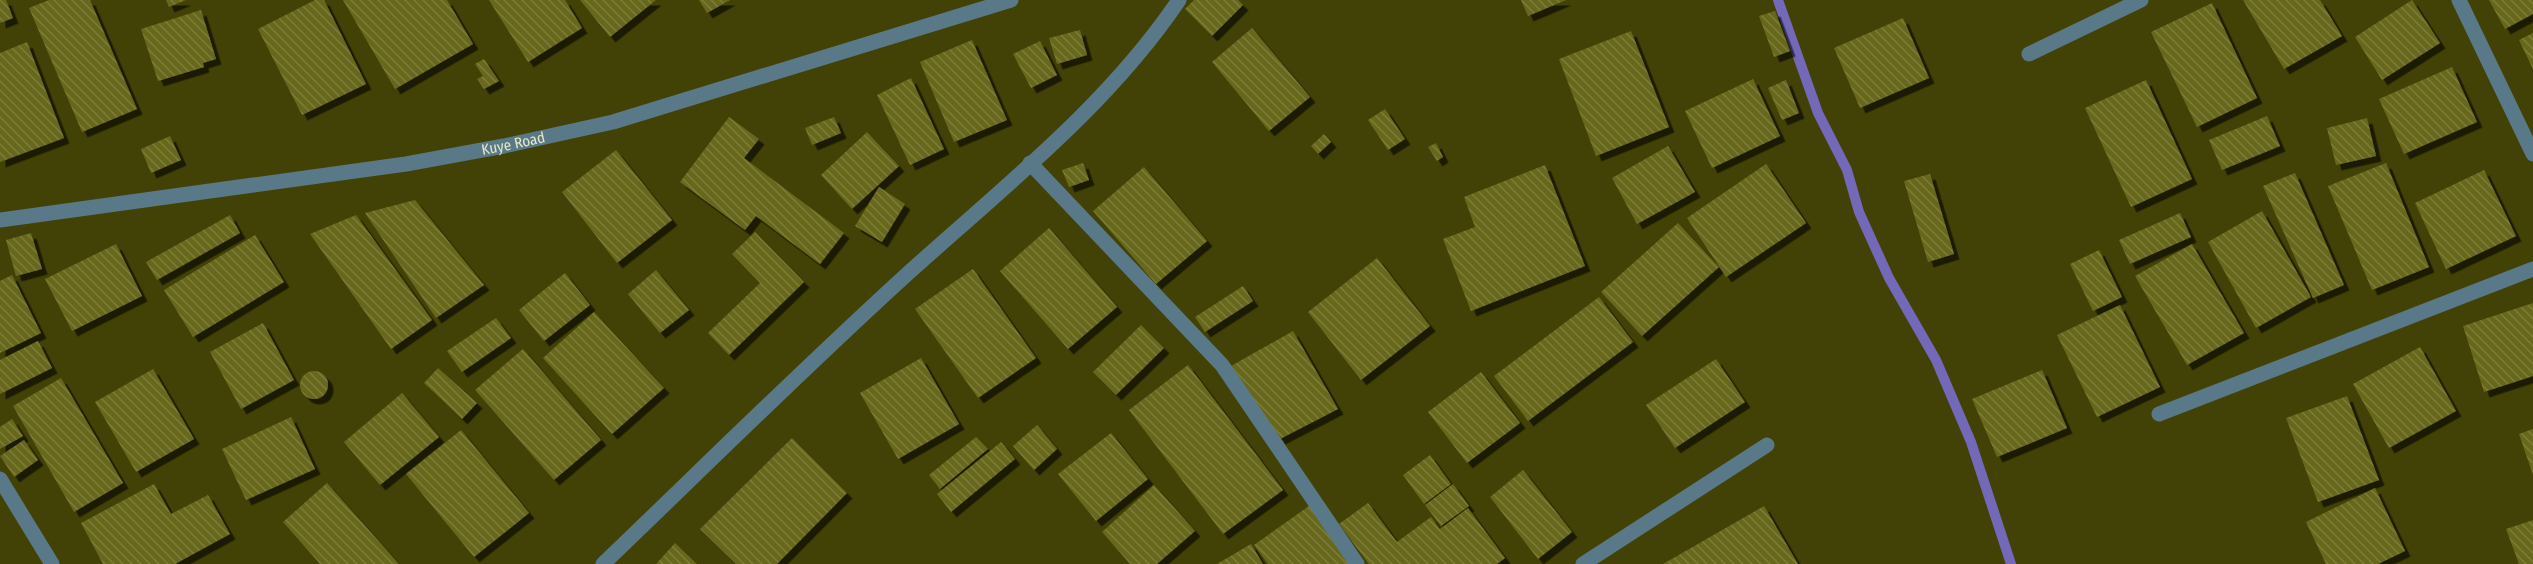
<svg xmlns="http://www.w3.org/2000/svg" width="2533" height="564" font-family="'Fira Sans Condensed',sans-serif">
  <style>
    .lines { fill: none; stroke-linecap: round; stroke-linejoin: round }
    .stream { stroke: #7468b8; stroke-width: 10 }
    .building { fill: url(#building-back-hatch); filter: url(#shadow) }
    .minor { stroke: #5a7988; stroke-width: 15 }
    .labels { text-anchor: middle; dominant-baseline: central; stroke-width: 4.5; stroke-linejoin: round; paint-order: stroke }
    .street-label { font-size: 15px; fill: #e6e7c3; stroke: #434206 }
  </style>
  <defs>
    <pattern id="building-back-hatch" width="6" height="6" patternUnits="userSpaceOnUse" patternTransform="scale(1.5)"><rect width="6" height="6" fill="#67671b"/><path d="M-1 5l2 2M0 0l6 6M5-1l2 2" fill="none" stroke="#7d7d3a"/></pattern>
    <filter id="shadow"><feDropShadow dx="5.5" dy="5.5" stdDeviation="0" flood-color="#0009"/></filter>
  </defs>
  <rect width="100%" height="100%" fill="#434206"/>
  <g class="lines">
    <polyline class="stream" points="1778,0 1818,113 1847,170 1859,212 1889,278 1936,360 1971,442 2011,564"/>
  </g>
  <g class="building">
    <polygon points="0,0 6,0 13,18 0,23"/>
    <polygon points="49,0 90,0 137,109 82,132 29,8"/>
    <polygon points="166,0 186,0 169,7"/>
    <polygon points="315,0 324,0 366,84 302,115 258,29"/>
    <polygon points="343,0 447,0 473,44 395,89"/>
    <polygon points="489,0 565,0 582,28 528,62"/>
    <polygon points="580,0 656,0 610,37"/>
    <polygon points="699,0 730,0 707,13"/>
    <polygon points="1194,0 1238,0 1243,5 1212,36 1185,9"/>
    <polygon points="1521,0 1566,0 1528,16"/>
    <polygon points="2243,0 2320,0 2342,36 2284,69"/>
    <polygon points="2412,0 2440,43 2382,80 2355,37"/>
    <polygon points="2489,0 2533,0 2533,14 2505,29"/>
    <polygon points="2212,3 2257,98 2197,127 2151,32"/>
    <polygon points="201,10 216,59 203,63 204,67 158,81 141,29"/>
    <polygon points="1775,11 1790,51 1774,57 1759,16"/>
    <polygon points="1903,18 1929,78 1860,108 1834,48"/>
    <polygon points="1252,28 1310,97 1269,131 1212,62"/>
    <polygon points="1080,30 1087,55 1057,64 1049,38"/>
    <polygon points="1631,31 1669,127 1596,156 1559,59"/>
    <polygon points="2533,33 2533,69 2519,40"/>
    <polygon points="972,40 1007,120 954,142 920,62"/>
    <polygon points="1040,41 1057,75 1031,88 1013,54"/>
    <polygon points="27,42 64,138 0,162 0,53"/>
    <polygon points="484,59 499,81 484,89 477,79 483,76 475,64"/>
    <polygon points="2452,67 2477,122 2404,154 2379,99"/>
    <polygon points="911,78 944,149 910,165 877,95"/>
    <polygon points="1753,79 1780,136 1712,168 1685,111"/>
    <polygon points="1786,80 1799,113 1782,120 1768,88"/>
    <polygon points="2146,80 2192,179 2131,207 2085,108"/>
    <polygon points="1385,109 1405,139 1388,150 1368,120"/>
    <polygon points="2267,116 2280,146 2222,170 2209,140"/>
    <polygon points="729,117 759,139 744,158 844,233 820,264 756,216 745,230 680,182"/>
    <polygon points="834,117 841,133 812,145 805,128"/>
    <polygon points="2367,118 2376,156 2336,165 2327,128"/>
    <polygon points="867,132 899,166 852,209 821,175"/>
    <polygon points="1324,134 1331,142 1318,154 1311,146"/>
    <polygon points="170,136 181,160 151,173 141,149"/>
    <polygon points="1436,143 1443,157 1437,161 1428,147"/>
    <polygon points="1668,146 1695,192 1637,224 1612,178"/>
    <polygon points="616,150 672,220 617,263 562,192"/>
    <polygon points="1083,163 1089,180 1069,187 1062,170"/>
    <polygon points="2386,163 2429,267 2372,290 2328,186"/>
    <polygon points="1766,164 1806,223 1726,277 1687,218"/>
    <polygon points="1545,165 1585,266 1471,311 1443,239 1475,227 1464,197"/>
    <polygon points="1144,167 1207,241 1156,284 1093,211"/>
    <polygon points="2484,170 2516,236 2446,269 2415,203"/>
    <polygon points="2295,173 2344,285 2313,298 2263,186"/>
    <polygon points="1930,174 1954,254 1928,262 1904,181"/>
    <polygon points="879,187 905,204 882,242 855,226"/>
    <polygon points="415,200 484,285 436,318 365,213"/>
    <polygon points="2262,211 2311,297 2256,328 2208,242"/>
    <polygon points="2180,213 2191,237 2130,264 2119,240"/>
    <polygon points="230,215 240,233 157,280 146,262"/>
    <polygon points="356,215 432,320 391,349 310,234"/>
    <polygon points="1678,223 1719,267 1642,336 1601,292"/>
    <polygon points="1049,228 1117,307 1068,349 1000,271"/>
    <polygon points="755,232 804,282 729,355 708,333 760,283 732,254"/>
    <polygon points="31,233 42,269 16,276 6,240"/>
    <polygon points="255,235 284,282 193,337 164,290"/>
    <polygon points="116,244 142,296 72,331 45,279"/>
    <polygon points="2192,244 2244,333 2187,365 2135,276"/>
    <polygon points="2099,250 2122,297 2093,311 2070,264"/>
    <polygon points="1377,258 1430,326 1361,380 1308,312"/>
    <polygon points="973,269 1036,358 978,398 915,309"/>
    <polygon points="656,270 689,310 660,333 628,294"/>
    <polygon points="565,273 590,305 544,341 519,310"/>
    <polygon points="12,275 41,333 0,353 0,281"/>
    <polygon points="1243,286 1253,301 1205,332 1195,317"/>
    <polygon points="1599,297 1633,342 1528,421 1494,376"/>
    <polygon points="2533,303 2533,376 2484,392 2463,326"/>
    <polygon points="2120,305 2160,387 2097,417 2057,335"/>
    <polygon points="594,312 664,388 612,434 543,358"/>
    <polygon points="496,318 511,338 462,372 447,351"/>
    <polygon points="263,323 294,380 241,409 210,352"/>
    <polygon points="1141,325 1164,348 1116,395 1093,372"/>
    <polygon points="1293,331 1338,409 1280,439 1231,366"/>
    <polygon points="38,341 52,368 0,394 0,360"/>
    <polygon points="2420,347 2456,411 2389,448 2353,384"/>
    <polygon points="523,349 601,440 554,480 475,390"/>
    <polygon points="921,358 959,424 898,459 860,393"/>
    <polygon points="1716,359 1745,402 1675,448 1646,405"/>
    <polygon points="1188,365 1283,490 1223,534 1129,410"/>
    <polygon points="438,368 477,403 462,419 424,383"/>
    <polygon points="153,369 194,439 136,472 95,402"/>
    <polygon points="2042,370 2067,428 1997,457 1972,399"/>
    <circle cx="314" cy="385" r="14"/>
    <polygon points="1481,372 1520,423 1467,463 1428,412"/>
    <polygon points="61,378 123,483 74,512 13,406"/>
    <polygon points="402,393 439,437 380,485 344,442"/>
    <polygon points="2347,396 2379,480 2318,502 2286,418"/>
    <polygon points="291,417 315,469 246,500 222,449"/>
    <polygon points="12,419 23,436 0,449 0,427"/>
    <polygon points="1037,425 1057,449 1034,470 1013,446"/>
    <polygon points="2533,429 2533,475 2519,434"/>
    <polygon points="461,430 529,513 474,557 406,474"/>
    <polygon points="1111,433 1148,479 1096,521 1058,474"/>
    <polygon points="976,437 988,449 940,489 929,475"/>
    <polygon points="792,438 847,493 777,564 736,564 700,529"/>
    <polygon points="24,440 38,460 14,477 0,456"/>
    <polygon points="1001,442 1015,459 951,512 937,494"/>
    <polygon points="1430,455 1451,484 1424,504 1403,475"/>
    <polygon points="1523,470 1572,532 1538,559 1490,497"/>
    <polygon points="327,483 399,564 320,564 283,522"/>
    <polygon points="154,484 171,514 208,495 230,534 175,564 103,564 81,523"/>
    <polygon points="1453,484 1469,506 1441,526 1425,505"/>
    <polygon points="1154,485 1195,531 1157,564 1130,564 1102,532"/>
    <polygon points="2375,488 2405,551 2378,564 2326,564 2306,522"/>
    <polygon points="1368,503 1397,542 1431,517 1440,529 1468,508 1505,558 1497,564 1369,564 1339,524"/>
    <polygon points="1309,506 1350,564 1268,564 1254,545"/>
    <polygon points="1764,506 1798,564 1663,564"/>
    <polygon points="2533,520 2533,564 2519,564 2506,529"/>
    <polygon points="675,543 697,564 656,564"/>
    <polygon points="1251,544 1263,564 1217,564"/>
  </g>
  <g class="lines">
    <g class="minor">
      <polyline points="2459,0 2533,154"/>
      <polyline points="2029,54 2141,0"/>
      <polyline points="1030,163 1222,365 1357,564"/>
      <path id="s1" d="M0,220L406,164L504,146L613,122L1011,0"/>
      <polyline points="2159,414 2533,269"/>
      <polyline points="0,479 52,564"/>
      <path d="M603,564C703,468 802,370 905,276C1001,189 1106,108 1179,0"/>
      <polyline points="1583,564 1767,445"/>
    </g>
  </g>
  <g class="labels">
    <g class="street-label">
      <text stroke="none"><textPath href="#s1" startOffset="519">Kuye Road</textPath></text>
    </g>
  </g>
</svg>
